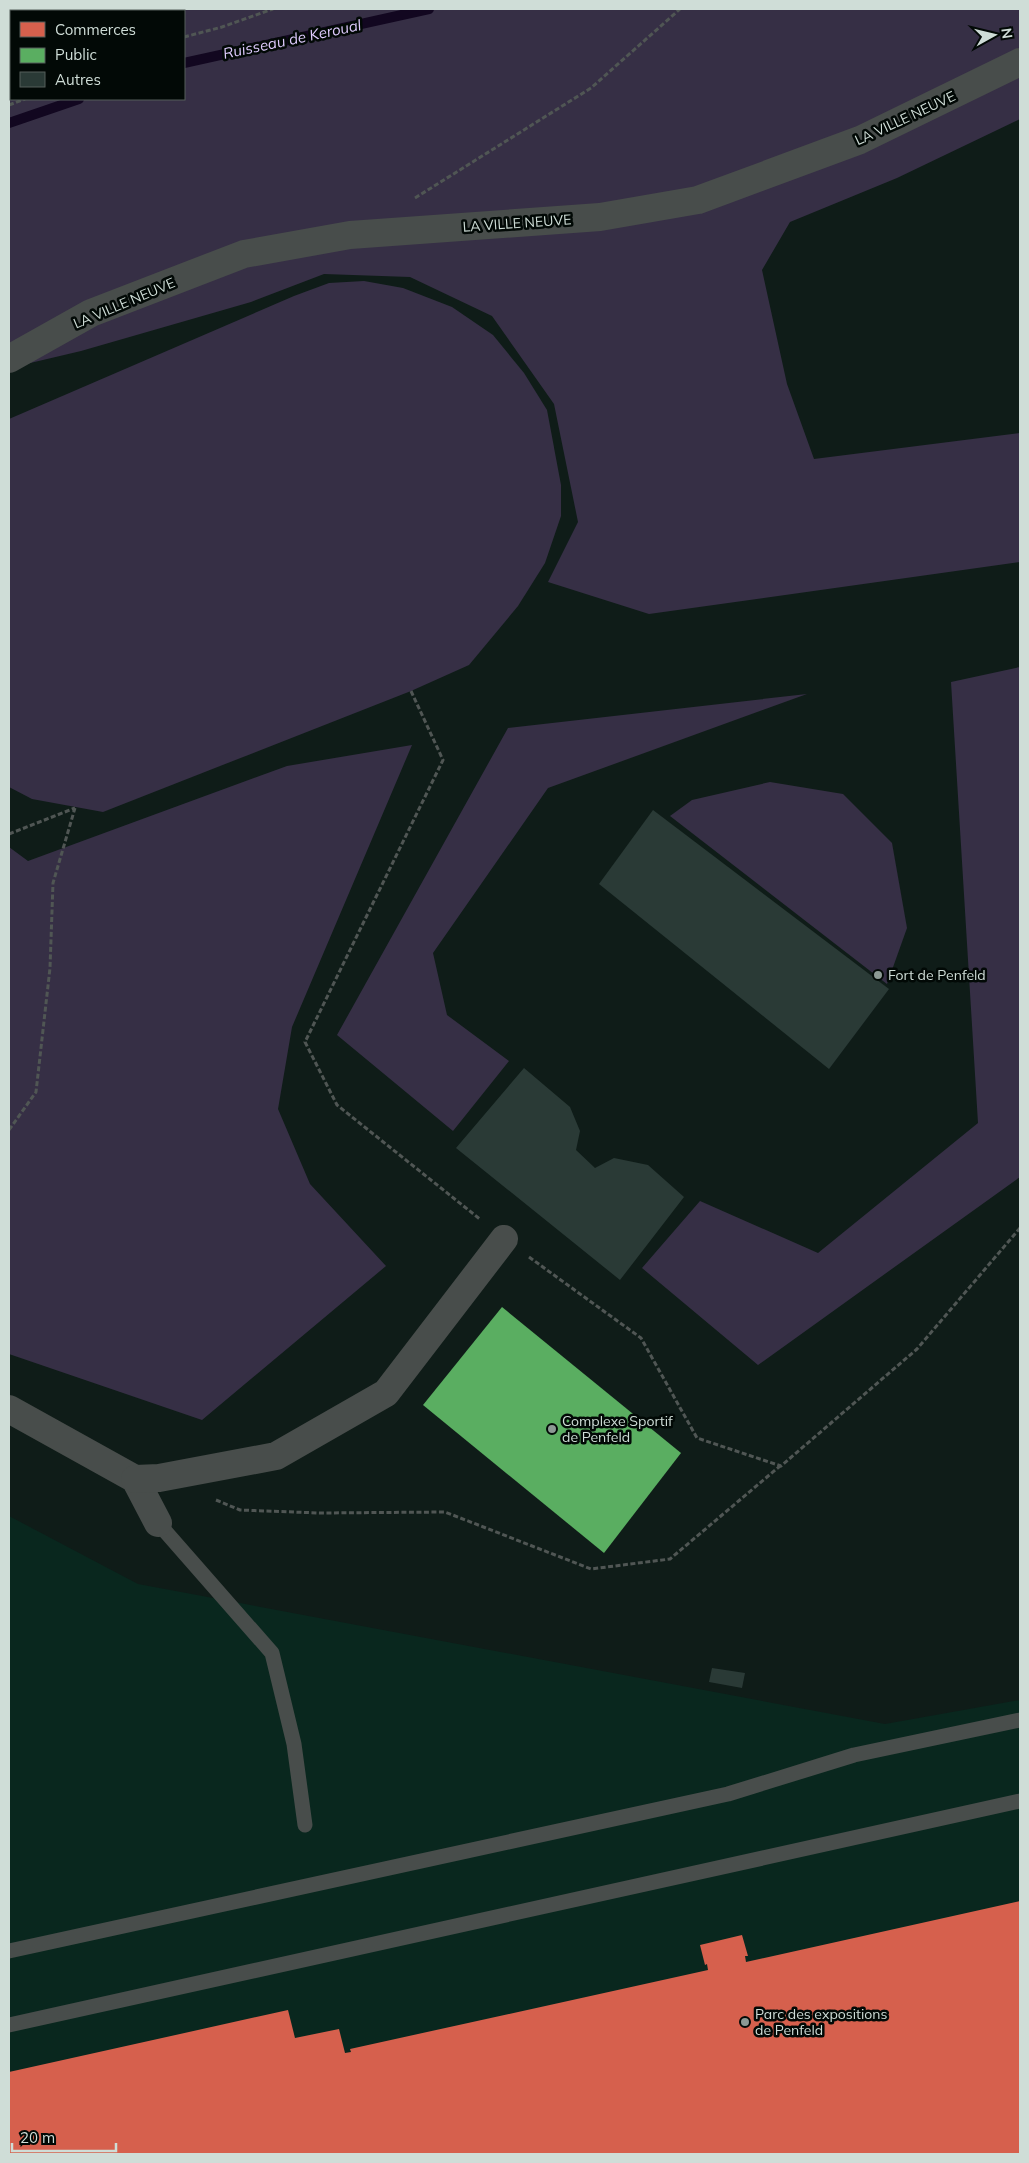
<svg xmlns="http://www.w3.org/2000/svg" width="1029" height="2163" font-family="Mulish,sans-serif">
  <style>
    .built { fill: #09271e }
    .green { fill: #362f45; fill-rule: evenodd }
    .shops { fill: #d6604d }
    .public { fill: #5aae61 }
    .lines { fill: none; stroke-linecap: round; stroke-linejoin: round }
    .stream { stroke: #120720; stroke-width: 10 }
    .building { fill: #2a3a36 }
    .path { stroke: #505654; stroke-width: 3; stroke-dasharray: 5 2.5; stroke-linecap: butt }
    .service { stroke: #484d4b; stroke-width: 15 }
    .minor { stroke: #484d4b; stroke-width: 28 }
    .poi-dot { fill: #8c9994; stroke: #020906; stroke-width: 2 }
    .labels { text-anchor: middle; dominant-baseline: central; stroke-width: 5; stroke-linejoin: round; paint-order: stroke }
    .street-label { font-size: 14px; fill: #cfddd7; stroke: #020906 }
    .poi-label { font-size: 14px; fill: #cfddd7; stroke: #020906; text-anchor: start }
    .water-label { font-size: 15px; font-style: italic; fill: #decafd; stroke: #020906 }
  </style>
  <rect width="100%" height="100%" fill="#0f1c18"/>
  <polygon class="built" points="9,1516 138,1584 885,1724 1020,1700 1020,2154 9,2154"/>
  <g class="green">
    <path d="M9,9H1020V119L897,178L790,222L762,270L787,384L814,459L1020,433V562L649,614L548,582L578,522L554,404L492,316L410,277L324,274L251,302L81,351L9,368ZM11,11H184V99H11Z"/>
    <polygon points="364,281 403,288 452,307 493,335 524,373 547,410 561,485 561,516 545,563 518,606 469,665 411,691 103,812 32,799 9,787 9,419 294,296 329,283"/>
    <polygon points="1020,667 1020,1177 758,1365 642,1268 700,1201 818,1253 978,1123 951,682"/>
    <polygon points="807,694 548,788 433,953 447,1015 509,1061 453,1131 337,1035 508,728"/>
    <polygon points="412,745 292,1027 278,1109 310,1184 386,1266 202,1420 9,1354 9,847 28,861 287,766"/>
    <polygon points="770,782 843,794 892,843 907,928 887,984 670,816 692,800"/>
  </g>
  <polygon class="shops" points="1020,1901 1020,2154 9,2154 9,2072 288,2010 295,2038 339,2029 345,2053 351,2052 350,2049 708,1970 707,1964 705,1965 700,1945 742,1935 748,1956 745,1956 746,1962"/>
  <polygon class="public" points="502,1307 681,1453 604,1553 423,1405"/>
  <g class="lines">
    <g class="stream">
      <polyline points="184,63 429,9"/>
      <polyline points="9,123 79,99"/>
    </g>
  </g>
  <g class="building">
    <polygon points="653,810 889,989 829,1069 599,884"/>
    <polygon points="524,1068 570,1107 580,1131 576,1150 595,1168 614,1158 648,1165 684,1197 620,1280 456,1148"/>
    <polygon points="712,1668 745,1673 742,1688 709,1682"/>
  </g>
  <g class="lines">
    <g class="path">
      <polyline points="184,37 222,27 273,9"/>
      <polyline points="9,105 25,99"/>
      <polyline points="415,198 591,88 680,9"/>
      <polyline points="411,691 443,760 305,1042 337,1105 481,1220"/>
      <polyline points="9,834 75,808"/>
      <polyline points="9,1130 36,1092 50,968 53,883 75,808"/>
      <polyline points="529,1257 641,1338 697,1438 781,1466 917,1349 1020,1228"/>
      <polyline points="216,1500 240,1510 319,1513 445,1512 591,1569 670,1559 780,1466"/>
    </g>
    <g class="service">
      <polyline points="158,1523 272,1653 294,1744 305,1825"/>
      <polyline points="9,1951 728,1794 854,1755 1020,1720"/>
      <polyline points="9,2025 1020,1801"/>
    </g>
    <g class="minor">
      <polyline points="9,359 91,313 244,254 350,235 600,217 698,200 860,140 1020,62"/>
      <polyline points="9,1409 135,1479 158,1523"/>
      <polyline points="135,1479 159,1478 276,1456 386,1393 504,1239"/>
    </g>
  </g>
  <g class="poi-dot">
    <circle cx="878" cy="975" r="5"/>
    <circle cx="552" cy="1429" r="5"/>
    <circle cx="745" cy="2022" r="5"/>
  </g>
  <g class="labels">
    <g class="street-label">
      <text transform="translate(905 118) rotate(-25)">LA VILLE NEUVE</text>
      <text transform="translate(517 223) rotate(-4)">LA VILLE NEUVE</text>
      <text transform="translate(124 303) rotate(-23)">LA VILLE NEUVE</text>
    </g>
    <g class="poi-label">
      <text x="888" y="975">Fort de Penfeld</text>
      <text x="562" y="1421">Complexe Sportif<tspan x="562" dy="16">de Penfeld</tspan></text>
      <text x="755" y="2014">Parc des expositions<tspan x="755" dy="16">de Penfeld</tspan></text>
    </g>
    <g class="water-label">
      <text transform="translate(292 39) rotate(-12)">Ruisseau de Keroual</text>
    </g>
  </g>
  <rect width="1029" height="2163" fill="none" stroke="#cfddd7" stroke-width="20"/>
  <rect x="10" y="10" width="175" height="90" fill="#020906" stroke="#545e5a"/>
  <rect x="20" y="22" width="25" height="15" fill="#d6604d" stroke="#545e5a"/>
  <text x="55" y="35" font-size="15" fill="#cfddd7">Commerces</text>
  <rect x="20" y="48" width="25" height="15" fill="#5aae61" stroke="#545e5a"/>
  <text x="55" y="60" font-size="15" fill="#cfddd7">Public</text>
  <rect x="20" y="72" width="25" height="15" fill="#2a3a36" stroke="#545e5a"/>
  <text x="55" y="85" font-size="15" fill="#cfddd7">Autres</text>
  <g transform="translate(994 35) rotate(82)" stroke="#020906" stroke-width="4" paint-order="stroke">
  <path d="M0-4L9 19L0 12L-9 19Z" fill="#cfddd7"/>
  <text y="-8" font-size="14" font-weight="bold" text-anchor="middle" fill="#cfddd7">N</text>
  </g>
  <path d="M12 2143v8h104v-8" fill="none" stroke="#cfddd7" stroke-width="2.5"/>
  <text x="20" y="2143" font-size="15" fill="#cfddd7" stroke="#020906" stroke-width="4" paint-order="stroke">20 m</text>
</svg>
